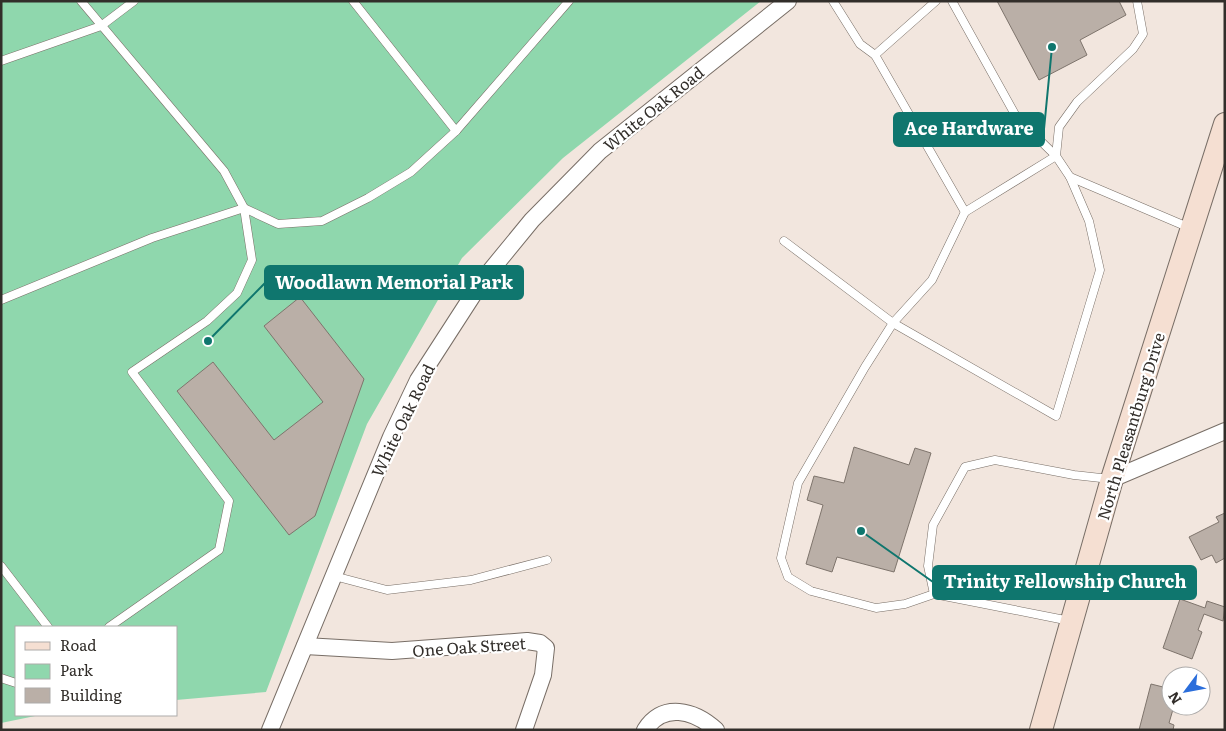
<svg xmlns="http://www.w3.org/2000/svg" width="1226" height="731" font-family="Literata,serif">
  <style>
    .green { fill: #8fd7ad }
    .building { fill: #baafa7; stroke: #7e746c }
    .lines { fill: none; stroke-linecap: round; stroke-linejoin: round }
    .lane-casing { stroke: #786e66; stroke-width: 9 }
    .street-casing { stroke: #786e66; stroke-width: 18 }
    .secondary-casing { stroke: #786e66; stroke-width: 24 }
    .lane { stroke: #fff; stroke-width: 8 }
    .street { stroke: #fff; stroke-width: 16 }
    .secondary { stroke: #f5dfd2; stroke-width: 22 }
    .labels { text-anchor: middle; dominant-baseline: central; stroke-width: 4.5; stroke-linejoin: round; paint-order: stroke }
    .street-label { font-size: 16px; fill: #322e2a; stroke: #fff }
    .leader { fill: none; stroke: #0f766e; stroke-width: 2 }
    .callout-dot { fill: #0f766e; stroke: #fff; stroke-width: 2 }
    .callout { fill: #0f766e; stroke: #0f766e; stroke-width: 2 }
    .callout-label { font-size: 18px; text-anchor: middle; font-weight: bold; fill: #fff }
  </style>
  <rect width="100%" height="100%" fill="#f2e6de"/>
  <polygon class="green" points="1,1 761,1 563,158 462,258 367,424 266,692 176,700 176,627 16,627 16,715 40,715 1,723"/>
  <g class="building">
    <polygon points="997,1 1119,1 1126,15 1080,40 1087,55 1039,80"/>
    <polygon points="300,297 364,379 315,516 289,535 177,391 213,362 274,440 323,402 264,326"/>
    <polygon points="854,447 909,465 915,448 931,453 894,572 837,557 832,572 806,564 823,505 807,500 814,476 844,483"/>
    <polygon points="1225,513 1225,558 1216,563 1212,555 1201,560 1189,537 1219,522 1216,517"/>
    <polygon points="1180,599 1205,608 1207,601 1225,607 1223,621 1204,614 1198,630 1202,632 1192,659 1163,648"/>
    <polygon points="1151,684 1167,688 1165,694 1171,696 1171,706 1174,706 1169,723 1174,725 1173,730 1139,730"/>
  </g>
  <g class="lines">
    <defs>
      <g id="lane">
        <polyline points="81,1 224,171 244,208 252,260 237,293 207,321 132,372 229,501 219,550 109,627"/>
        <polyline points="353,1 456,131"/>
        <polyline points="833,1 860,44 875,55"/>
        <polyline points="936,1 875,55 965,212 1056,156 1017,118 952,1"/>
        <polyline points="1137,1 1143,34 1133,49 1077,102 1059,127 1056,156 1070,177 1190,228"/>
        <polyline points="1,61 101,26 134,1"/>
        <polyline points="784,241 893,323 1056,416 1100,270 1089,221 1070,177"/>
        <polyline points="1,300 152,238 244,208 278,224 322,221 368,198 411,172 456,131 569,1"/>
        <polyline points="1,566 48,627"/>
        <polyline points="334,576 387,590 471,580 547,560"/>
        <polyline points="934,594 905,604 876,608 811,591 788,577 781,558 798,483 865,367 893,323 932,280 965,212"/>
        <polyline points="1070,621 934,594 928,566 933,525 965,467 995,460 1074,475 1110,479"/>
        <polyline points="1,678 16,683"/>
      </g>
      <g id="street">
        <polyline points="1112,479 1225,431"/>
        <polyline points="305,646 392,651 527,641 540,643 546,648 543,675 524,730"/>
        <polyline points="270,730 391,437 418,380 482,281 532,220 600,151 788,1"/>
        <path d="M645,730C663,702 694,710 716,730"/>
      </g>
      <polyline id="secondary" points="1041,730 1112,479 1225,124"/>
    </defs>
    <use href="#lane" class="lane-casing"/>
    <use href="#street" class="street-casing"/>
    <use href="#secondary" class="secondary-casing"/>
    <use href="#lane" class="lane"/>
    <use href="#street" class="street"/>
    <use href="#secondary" class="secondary"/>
  </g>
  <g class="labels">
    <g class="street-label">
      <text transform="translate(653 108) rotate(-39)">White Oak Road</text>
      <text transform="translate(402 420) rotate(-64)">White Oak Road</text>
      <text transform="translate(1130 426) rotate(-73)">North Pleasantburg Drive</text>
      <text transform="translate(469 646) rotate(-4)">One Oak Street</text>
    </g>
  </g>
  <path class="leader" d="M1052 47L1044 129M208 341L265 283M861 531L933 582"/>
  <g class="callout-dot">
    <circle cx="1052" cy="47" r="5"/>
    <circle cx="208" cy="341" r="5"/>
    <circle cx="861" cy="531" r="5"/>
  </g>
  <g class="callout">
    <rect x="894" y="113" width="150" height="33" rx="5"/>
    <rect x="265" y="266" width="258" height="33" rx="5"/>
    <rect x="933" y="566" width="263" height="33" rx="5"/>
  </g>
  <g class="callout-label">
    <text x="969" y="135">Ace Hardware</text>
    <text x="394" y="289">Woodlawn Memorial Park</text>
    <text x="1065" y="588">Trinity Fellowship Church</text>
  </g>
  <rect width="1226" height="731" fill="none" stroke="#322e2a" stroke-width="5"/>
  <rect x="15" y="626" width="162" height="90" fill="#ffffff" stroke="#adabaa"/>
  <rect x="25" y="642" width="25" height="8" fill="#f5dfd2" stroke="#adabaa"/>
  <text x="60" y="651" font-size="15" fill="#322e2a">Road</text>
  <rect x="25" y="664" width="25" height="15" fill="#8fd7ad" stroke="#adabaa"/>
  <text x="60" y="676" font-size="15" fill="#322e2a">Park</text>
  <rect x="25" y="688" width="25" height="15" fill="#baafa7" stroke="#adabaa"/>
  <text x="60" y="701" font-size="15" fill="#322e2a">Building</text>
  <g transform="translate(1186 691) rotate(238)"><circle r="24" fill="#ffffff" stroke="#adabaa"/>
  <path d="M0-4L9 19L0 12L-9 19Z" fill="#2b6edb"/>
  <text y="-8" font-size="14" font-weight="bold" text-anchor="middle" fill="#322e2a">N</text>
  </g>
</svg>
